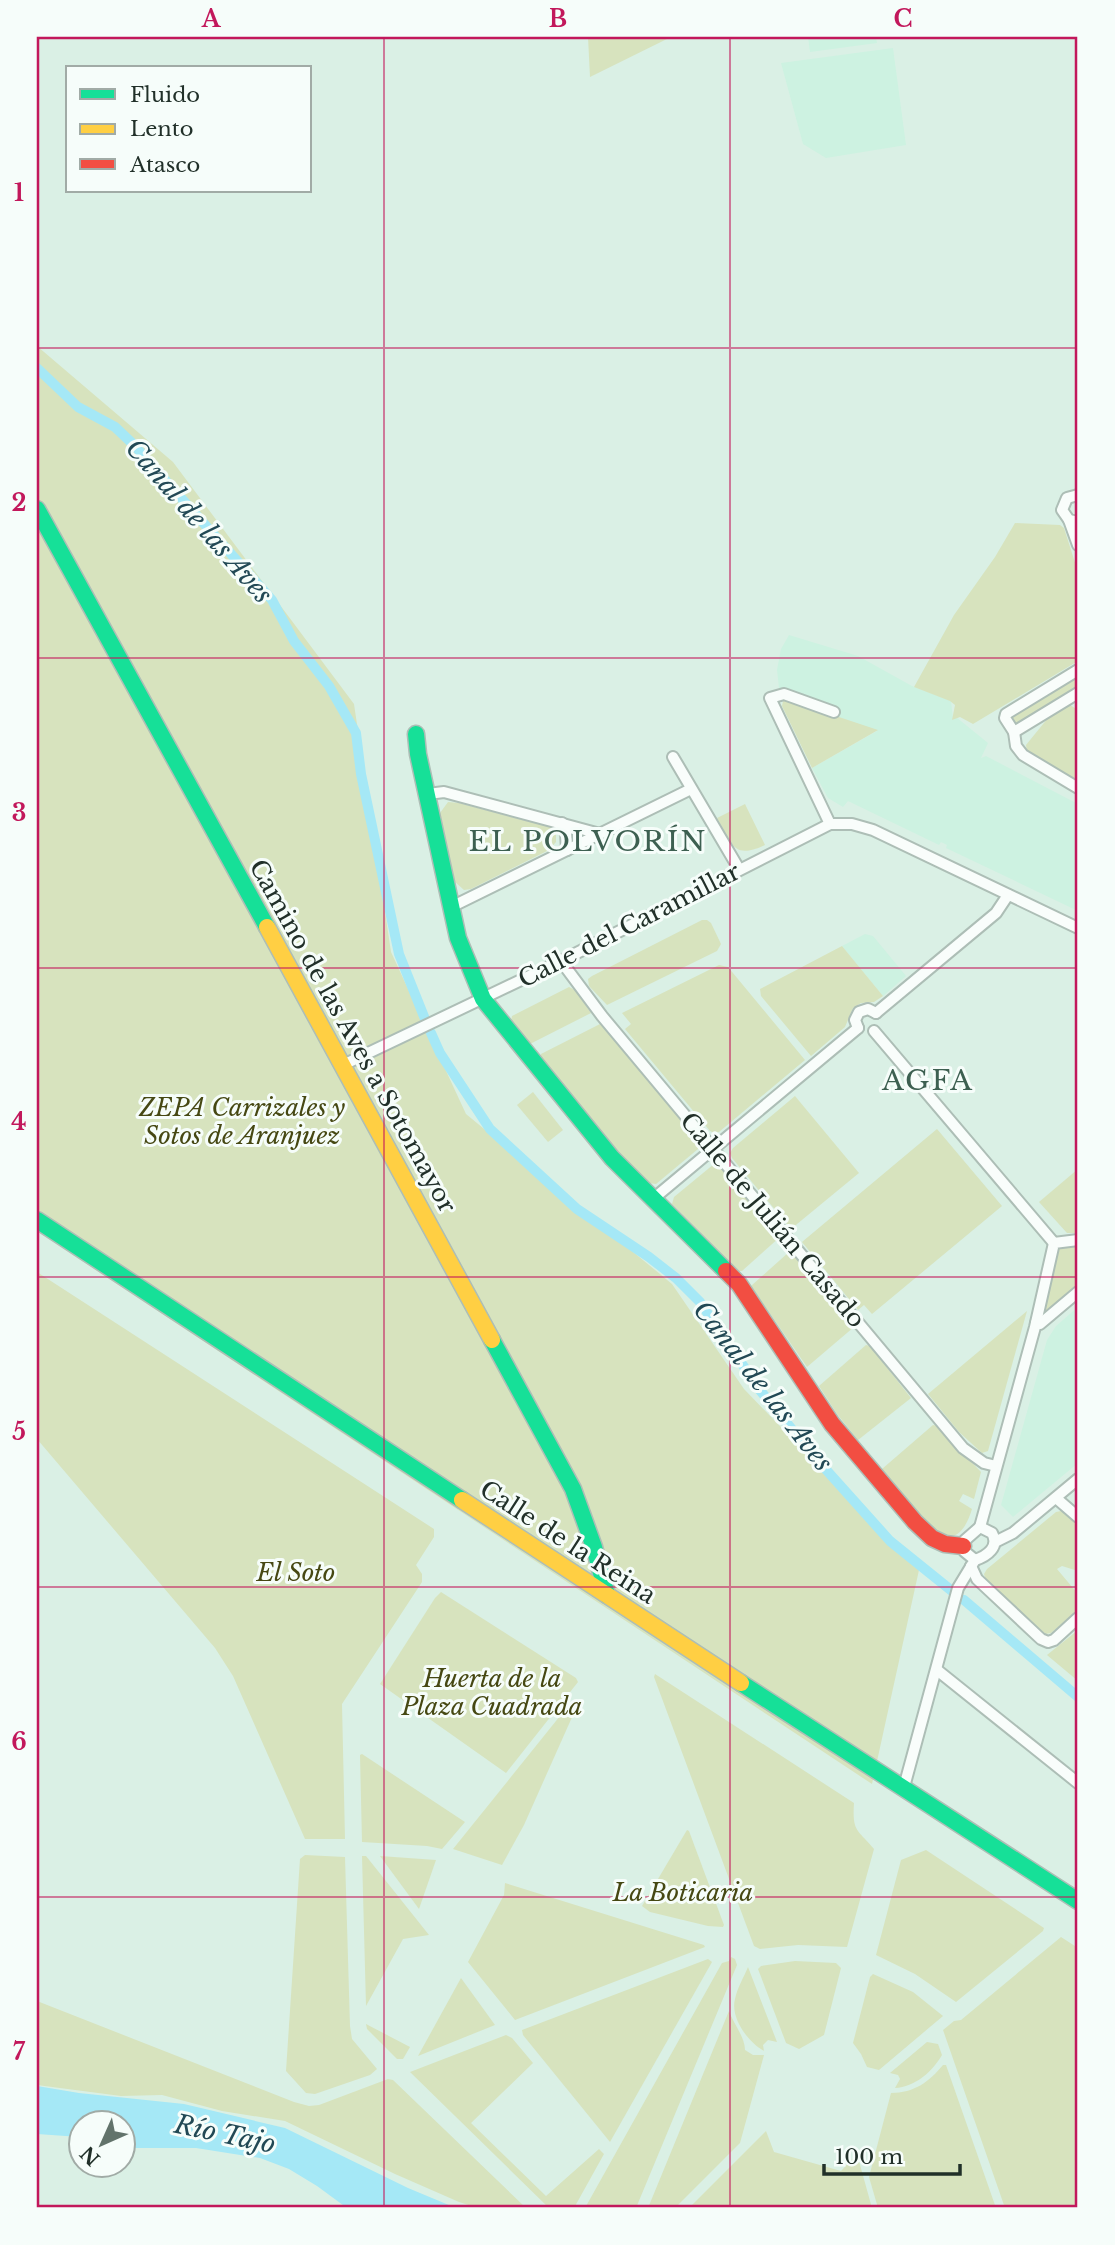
<svg xmlns="http://www.w3.org/2000/svg" width="1115" height="2245" font-family="'Libre Baskerville',serif">
  <style>
    .built { fill: #cdf2e1 }
    .green { fill: #d7e3be }
    .water { fill: #a5e8f6 }
    .lines { fill: none; stroke-linecap: round; stroke-linejoin: round }
    .canal { stroke: #a5e8f6; stroke-width: 10 }
    .street-casing { stroke: #adbeb6; stroke-width: 14 }
    .fast-casing { stroke: #adbeb6; stroke-width: 19 }
    .slow-casing { stroke: #adbeb6; stroke-width: 19 }
    .jam-casing { stroke: #adbeb6; stroke-width: 19 }
    .street { stroke: #f9fdfb; stroke-width: 10 }
    .fast { stroke: #16e098; stroke-width: 16 }
    .slow { stroke: #ffcf43; stroke-width: 16 }
    .jam { stroke: #f24e42; stroke-width: 16 }
    .grid { fill: none; stroke: #c2185b; stroke-width: 2; stroke-opacity: 0.55 }
    .labels { text-anchor: middle; dominant-baseline: central; stroke-width: 6; stroke-linejoin: round; paint-order: stroke }
    .street-label { font-size: 24px; fill: #213029; stroke: #f6fdfa }
    .park-label { font-size: 24px; font-style: italic; fill: #464813; stroke: #f6fdfa }
    .water-label { font-size: 26px; font-style: italic; fill: #224955; stroke: #f6fdfa }
    .quarter-label { font-size: 28px; letter-spacing: 2px; fill: #3d6051; stroke: #f6fdfa }
    .neatline { fill: none; stroke: #c2185b; stroke-width: 2.5 }
    .grid-label { font-size: 23px; text-anchor: middle; font-weight: bold; fill: #c2185b }
  </style>
  <rect width="100%" height="100%" fill="#daf0e5"/>
  <g class="built">
    <polygon points="808,37 876,37 877,43 810,52"/>
    <polygon points="893,48 906,145 826,158 803,144 781,63"/>
    <polygon points="789,635 858,656 912,686 951,701 953,719 956,717 988,743 981,758 986,756 1078,804 1078,911 946,848 947,845 941,842 939,845 848,801 843,807 828,798 812,768 877,731 836,716 779,688 777,670 781,649"/>
    <polygon points="865,934 873,936 906,976 883,996 842,946"/>
    <polygon points="1078,1307 1078,1463 1013,1517 1001,1505 1047,1340 1056,1326"/>
  </g>
  <g class="green">
    <polygon points="588,37 671,37 590,77"/>
    <polygon points="37,346 173,462 354,704 391,952 466,1114 672,1284 744,1389 919,1570 872,1784 37,1231"/>
    <polygon points="1015,523 1060,525 1064,528 1078,572 1078,661 973,724 960,717 952,720 955,705 950,701 914,687 954,615 995,557"/>
    <polygon points="1078,676 1078,686 1014,725 1011,716"/>
    <polygon points="781,688 836,716 878,730 812,768 782,706 783,701 776,691"/>
    <polygon points="1070,705 1078,710 1078,783 1027,752 1026,745 1048,718"/>
    <polygon points="448,802 459,803 550,827 556,833 556,842 549,850 471,889 464,890 454,881 440,813"/>
    <path d="M745,804L765,845C733,860 732,844 717,818Z"/>
    <polygon points="702,920 707,920 711,923 721,944 717,951 607,1005 589,986 588,979 592,976"/>
    <polygon points="842,946 883,996 874,1002 861,1003 853,1008 845,1027 811,1056 761,996 760,989"/>
    <polygon points="719,965 728,967 805,1060 719,1132 714,1133 710,1131 625,1029 631,1024 622,1013"/>
    <polygon points="569,987 575,990 591,1013 530,1044 528,1043 511,1021 512,1016"/>
    <polygon points="600,1024 603,1024 700,1142 698,1149 656,1184 649,1183 619,1152 540,1057 541,1054"/>
    <polygon points="533,1092 563,1130 548,1142 517,1105"/>
    <polygon points="795,1096 859,1173 791,1229 732,1158 730,1153 733,1148"/>
    <polygon points="937,1129 1002,1206 872,1314 864,1305 858,1310 802,1242"/>
    <polygon points="714,1164 722,1168 780,1237 742,1271 739,1271 672,1204 674,1197"/>
    <polygon points="1078,1169 1078,1233 1067,1233 1039,1202"/>
    <polygon points="1078,1243 1078,1286 1050,1311 1044,1312 1041,1309 1056,1251 1059,1247"/>
    <polygon points="789,1252 793,1253 854,1327 807,1367 751,1286"/>
    <polygon points="37,1272 434,1529 434,1537 416,1565 422,1574 422,1582 342,1704 345,1839 305,1839 233,1676 215,1648 37,1439"/>
    <polygon points="1027,1311 988,1451 982,1453 959,1432 928,1394"/>
    <polygon points="866,1345 870,1346 911,1398 858,1440 837,1414 819,1386"/>
    <path d="M933,1425L937,1426L981,1472L974,1499L963,1494L959,1501L972,1509C965,1532 953,1547 930,1527L882,1469Z"/>
    <path d="M1061,1511L1078,1525V1571L1062,1566L1057,1569L1078,1594V1610L1051,1633L1046,1634C1031,1623 988,1591 984,1574L987,1569L1056,1512Z"/>
    <polygon points="441,1592 576,1678 578,1682 506,1773 380,1684 435,1598"/>
    <polygon points="1078,1630 1078,1681 1047,1655"/>
    <path d="M655,1674L854,1803C852,1833 858,1829 874,1849L847,1947L798,1945L760,1949L754,1946L654,1677Z"/>
    <polygon points="564,1711 573,1715 524,1825 502,1865 453,1849"/>
    <polygon points="362,1754 465,1822 442,1849 427,1846 362,1842 360,1755"/>
    <polygon points="687,1830 689,1831 724,1925 723,1927 708,1926 650,1912 642,1906"/>
    <polygon points="926,1850 1044,1928 1043,1931 956,2002 915,1974 876,1955 901,1860"/>
    <polygon points="305,1855 345,1857 350,2026 352,2039 377,2069 370,2075 315,2094 306,2093 286,2071 300,1859"/>
    <polygon points="362,1856 366,1856 429,1935 403,1939 366,2006"/>
    <polygon points="380,1856 436,1860 419,1909"/>
    <polygon points="505,1883 704,1945 705,1947 515,2020 468,1962 504,1895"/>
    <polygon points="1061,1937 1078,1948 1078,2208 1005,2208 943,2030 954,2021 961,2020"/>
    <polygon points="731,1957 735,1959 737,1965 636,2208 585,2208 722,1963 729,1961"/>
    <polygon points="708,1959 712,1962 610,2142 523,2035 522,2030"/>
    <polygon points="795,1961 836,1963 841,1968 824,2035 799,2049 786,2043 758,1969 761,1966"/>
    <path d="M748,1967L777,2042L768,2040L763,2045L764,2051C748,2042 730,2018 735,1999C737,1988 744,1977 748,1967Z"/>
    <polygon points="873,1974 913,1992 943,2016 879,2070 867,2067 861,2054 853,2043 870,1977"/>
    <polygon points="461,1978 495,2025 418,2056"/>
    <polygon points="37,2001 294,2102 309,2106 319,2105 388,2079 393,2080 526,2208 478,2208 459,2202 395,2174 285,2121 222,2111 162,2095 121,2096 37,2085"/>
    <path d="M729,2011C733,2023 745,2037 745,2050L753,2055H764L740,2143L675,2208H648Z"/>
    <polygon points="366,2024 410,2047 403,2059 397,2059 367,2029"/>
    <polygon points="506,2035 512,2038 533,2063 471,2123 546,2196 599,2149 604,2154 574,2208 549,2208 410,2072"/>
    <path d="M927,2042L938,2044L942,2055C932,2072 915,2087 895,2088L900,2079L898,2075L890,2073Z"/>
    <path d="M943,2065H946L996,2208H878L869,2177L891,2093C914,2093 929,2082 943,2065Z"/>
    <polygon points="766,2131 774,2152 841,2171 857,2154 872,2208 689,2208"/>
  </g>
  <polygon class="water" points="37,2086 79,2093 184,2104 285,2128 408,2188 456,2208 347,2208 317,2186 289,2169 260,2158 196,2148 123,2148 122,2122 80,2122 80,2137 37,2134"/>
  <g class="lines">
    <g class="canal">
      <polyline points="37,368 78,407 115,427 133,444 272,600 294,641 329,686 356,733 361,774 399,954 425,1019"/>
      <polyline points="431,1033 440,1053 490,1129 577,1209 649,1257 676,1278 700,1302 759,1389 812,1454 890,1541 952,1591"/>
      <polyline points="964,1600 1078,1697"/>
    </g>
    <defs>
      <g id="street">
        <polyline points="1078,495 1067,498 1062,510 1069,520 1078,522"/>
        <polyline points="1069,520 1078,545"/>
        <polyline points="1078,670 1006,714 1005,718 1014,732 1078,693"/>
        <polyline points="1014,732 1016,746 1023,755 1078,788"/>
        <polyline points="673,757 739,869"/>
        <polyline points="428,794 444,792 600,834"/>
        <polyline points="562,823 566,832 567,850"/>
        <polyline points="830,824 770,698 784,694 834,712"/>
        <polyline points="451,907 691,789"/>
        <polyline points="561,961 602,1016 963,1448 984,1463 996,1466"/>
        <polyline points="876,1013 996,913 1008,895"/>
        <polyline points="858,1028 855,1020 859,1012 868,1009 876,1013"/>
        <polyline points="874,1031 1054,1243"/>
        <polyline points="343,1065 561,961 830,824 852,824 873,830 1078,928"/>
        <polyline points="653,1199 858,1028"/>
        <polyline points="1036,1323 1040,1324 1078,1292"/>
        <polyline points="1056,1498 1078,1517"/>
        <polyline points="980,1527 1035,1327 1054,1243 1078,1240"/>
        <path d="M980,1527L992,1533C1000,1547 987,1556 975,1560L964,1551V1541Z"/>
        <polyline points="995,1542 1013,1533 1078,1479"/>
        <polyline points="971,1566 977,1579 1041,1639 1048,1642 1054,1640 1078,1618"/>
        <polyline points="937,1670 1078,1783"/>
        <polyline points="904,1787 958,1588 975,1560"/>
      </g>
      <g id="fast">
        <polyline points="37,509 267,927"/>
        <polyline points="416,734 418,754 458,938 483,999 612,1158 726,1271"/>
        <polyline points="37,1220 462,1500"/>
        <polyline points="492,1340 573,1489 594,1547 607,1595"/>
        <polyline points="741,1683 1078,1901"/>
      </g>
      <g id="slow">
        <polyline points="267,927 492,1340"/>
        <polyline points="462,1500 741,1683"/>
      </g>
      <polyline id="jam" points="726,1271 739,1284 832,1424 915,1522 932,1538 945,1544 963,1546"/>
    </defs>
    <use href="#street" class="street-casing"/>
    <use href="#fast" class="fast-casing"/>
    <use href="#slow" class="slow-casing"/>
    <use href="#jam" class="jam-casing"/>
    <use href="#street" class="street"/>
    <use href="#fast" class="fast"/>
    <use href="#slow" class="slow"/>
    <use href="#jam" class="jam"/>
  </g>
  <path class="grid" d="M384,37V2208M730,37V2208M37,348H1078M37,658H1078M37,968H1078M37,1277H1078M37,1587H1078M37,1897H1078"/>
  <g class="labels">
    <g class="street-label">
      <text transform="translate(629 925) rotate(-27)">Calle del Caramillar</text>
      <text transform="translate(353 1036) rotate(61)">Camino de las Aves a Sotomayor</text>
      <text transform="translate(773 1220) rotate(50)">Calle de Julián Casado</text>
      <text transform="translate(568 1542) rotate(33)">Calle de la Reina</text>
    </g>
    <g class="park-label">
      <text x="242" y="1107">ZEPA Carrizales y<tspan x="242" dy="28">Sotos de Aranjuez</tspan></text>
      <text x="296" y="1572">El Soto</text>
      <text x="492" y="1678">Huerta de la<tspan x="492" dy="28">Plaza Cuadrada</tspan></text>
      <text x="683" y="1892">La Boticaria</text>
    </g>
    <g class="water-label">
      <text transform="translate(199 521) rotate(49)">Canal de las Aves</text>
      <text transform="translate(763 1386) rotate(52)">Canal de las Aves</text>
      <text transform="translate(225 2134) rotate(12)">Río Tajo</text>
    </g>
    <g class="quarter-label">
      <text x="588" y="841">EL POLVORÍN</text>
      <text x="928" y="1080">AGFA</text>
    </g>
  </g>
  <rect width="1115" height="2245" fill="none" stroke="#f6fdfa" stroke-width="77"/>
  <rect x="66" y="66" width="245" height="126" fill="#f6fdfa" stroke="#a1aba6" stroke-width="2"/>
  <rect x="80" y="89" width="35" height="10" fill="#16e098" stroke="#a1aba6" stroke-width="2"/>
  <text x="130" y="102" font-size="21" fill="#213029">Fluido</text>
  <rect x="80" y="124" width="35" height="10" fill="#ffcf43" stroke="#a1aba6" stroke-width="2"/>
  <text x="130" y="136" font-size="21" fill="#213029">Lento</text>
  <rect x="80" y="159" width="35" height="10" fill="#f24e42" stroke="#a1aba6" stroke-width="2"/>
  <text x="130" y="172" font-size="21" fill="#213029">Atasco</text>
  <g transform="translate(102 2144) rotate(225)"><circle r="33" fill="#f6fdfa" stroke="#a1aba6" stroke-width="2"/>
  <path d="M0-5L12 26L0 18L-12 26Z" fill="#62736b"/>
  <text y="-10" font-size="19" font-weight="bold" text-anchor="middle" fill="#213029">N</text>
  </g>
  <path d="M824 2164v10h136v-10" fill="none" stroke="#213029" stroke-width="3.5"/>
  <text x="835" y="2164" font-size="21" fill="#213029" stroke="#f6fdfa" stroke-width="5" paint-order="stroke">100 m</text>
  <rect x="38" y="38" width="1038" height="2168" class="neatline"/>
  <g class="grid-label">
    <text x="211" y="27">A</text>
    <text x="558" y="27">B</text>
    <text x="903" y="27">C</text>
    <text x="19" y="201">1</text>
    <text x="19" y="511">2</text>
    <text x="19" y="821">3</text>
    <text x="19" y="1130">4</text>
    <text x="19" y="1440">5</text>
    <text x="19" y="1750">6</text>
    <text x="19" y="2060">7</text>
  </g>
</svg>
